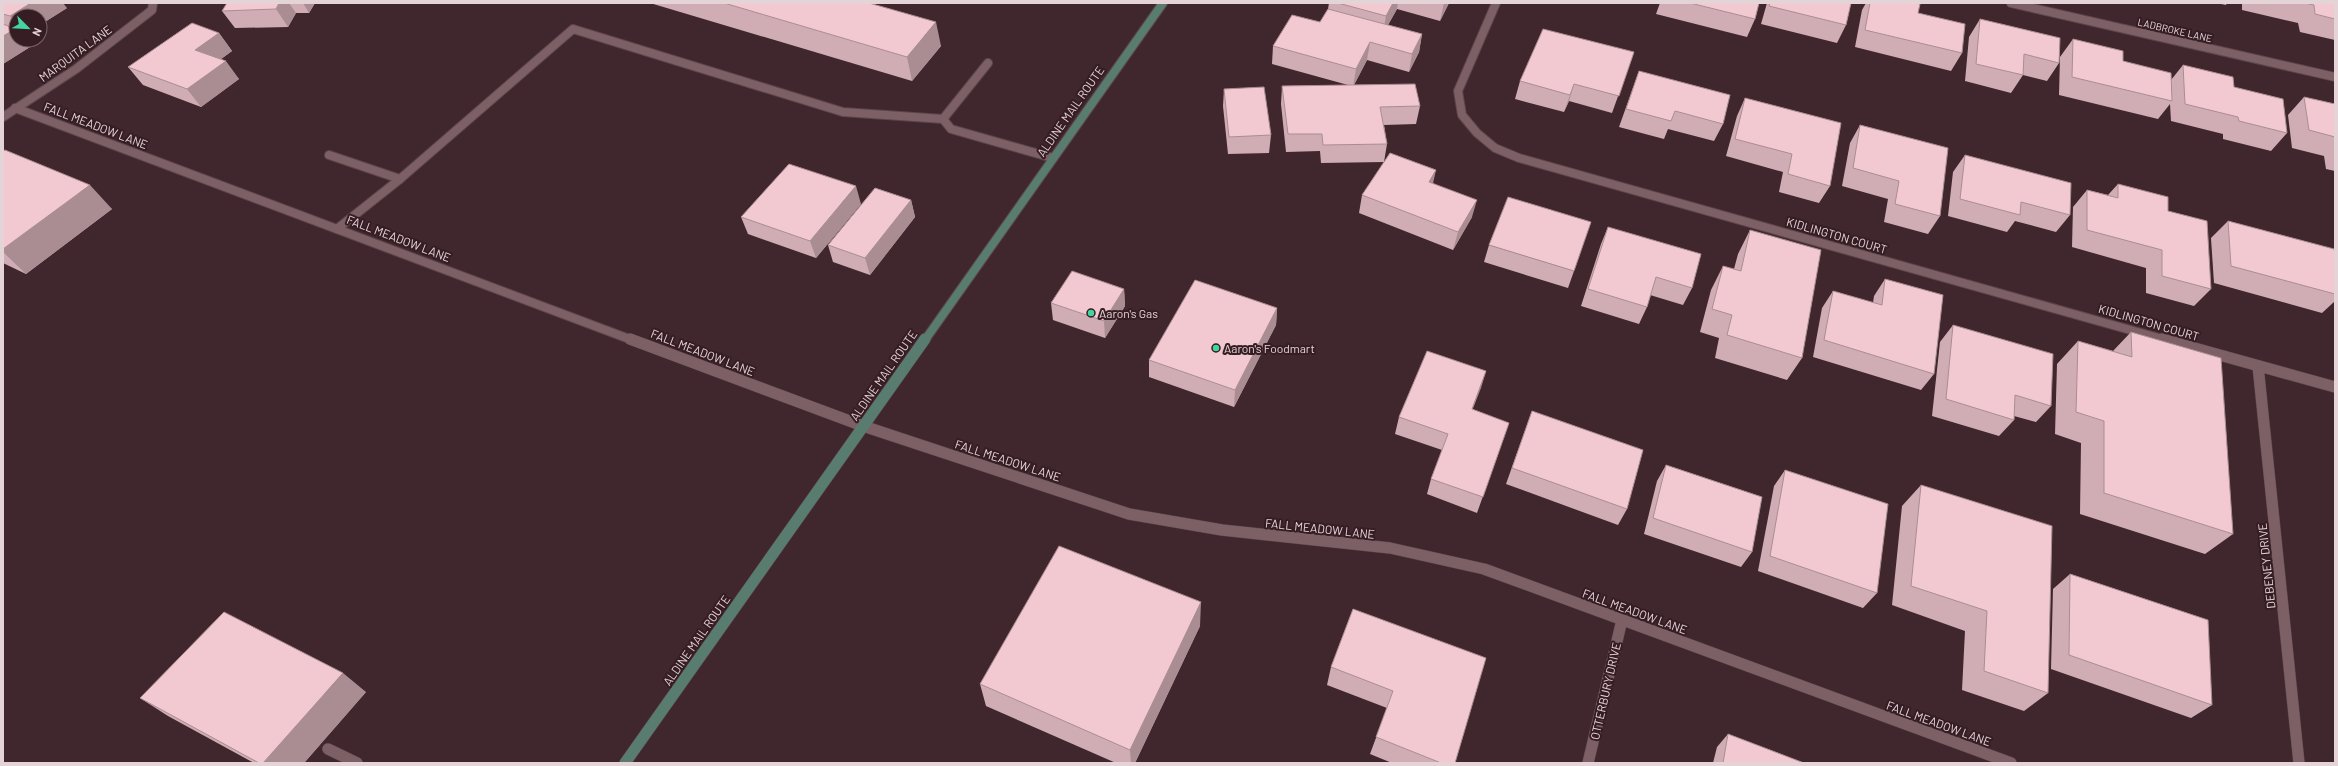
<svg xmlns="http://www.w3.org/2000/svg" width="2338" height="766" font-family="Barlow,sans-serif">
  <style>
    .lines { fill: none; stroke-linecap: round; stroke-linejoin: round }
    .lane-far1-casing { stroke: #5b464b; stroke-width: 10 }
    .lane-casing { stroke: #5b464b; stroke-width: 12 }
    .street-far1-casing { stroke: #5b464b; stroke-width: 10 }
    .street-casing { stroke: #5b464b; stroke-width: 12 }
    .secondary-far1-casing { stroke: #5b464b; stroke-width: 10 }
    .secondary-casing { stroke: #5b464b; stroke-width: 12 }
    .lane-far1 { stroke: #7d6066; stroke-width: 8 }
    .lane { stroke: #7d6066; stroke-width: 11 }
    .street-far1 { stroke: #7d6066; stroke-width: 8 }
    .street { stroke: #7d6066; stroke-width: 11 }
    .secondary-far1 { stroke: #587c70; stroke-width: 8 }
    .secondary { stroke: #587c70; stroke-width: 11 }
    .wall { fill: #d0adb4 }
    .shaded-wall { fill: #a98d92 }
    .building { fill: #f2c9d1; stroke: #a98d92 }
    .poi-dot { fill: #44d49f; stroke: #351d23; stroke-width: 1.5 }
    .labels { text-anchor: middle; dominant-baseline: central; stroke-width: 4; stroke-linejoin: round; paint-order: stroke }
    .far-street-label { font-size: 10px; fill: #e5d4d7; stroke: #351d23 }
    .street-label { font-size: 12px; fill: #e5d4d7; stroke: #351d23 }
    .poi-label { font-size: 12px; fill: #e5d4d7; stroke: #351d23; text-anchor: start }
  </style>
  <rect width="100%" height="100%" fill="#40272d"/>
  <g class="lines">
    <defs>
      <g id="lane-far1">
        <polyline points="988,63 943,119 951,129 1053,158"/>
        <polyline points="329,155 400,179"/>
        <polyline points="337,229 400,179 573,29 843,112 943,119"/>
      </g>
      <polyline id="lane" points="328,749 357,763"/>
      <g id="street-far1">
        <polyline points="1496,3 1458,91 1462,115 1477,133 1495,148 1519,158 2166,340"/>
        <polyline points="2011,3 2335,77"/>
        <polyline points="15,108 632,340"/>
        <polyline points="3,117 76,69 152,10 153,3"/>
      </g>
      <g id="street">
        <polyline points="630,339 863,426 1129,514 1222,530 1390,548 1484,569 2011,763"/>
        <polyline points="2162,339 2335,387"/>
        <polyline points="2258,366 2299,763"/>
        <polyline points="1588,763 1622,620"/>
      </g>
      <polyline id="secondary-far1" points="925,340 1163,3"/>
      <polyline id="secondary" points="625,763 925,339"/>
    </defs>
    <use href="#lane-far1" class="lane-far1-casing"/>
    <use href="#lane" class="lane-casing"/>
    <use href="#street-far1" class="street-far1-casing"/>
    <use href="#street" class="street-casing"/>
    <use href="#secondary-far1" class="secondary-far1-casing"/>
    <use href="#secondary" class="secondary-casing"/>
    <use href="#lane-far1" class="lane-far1"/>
    <use href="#lane" class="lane"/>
    <use href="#street-far1" class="street-far1"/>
    <use href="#street" class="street"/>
    <use href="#secondary-far1" class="secondary-far1"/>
    <use href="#secondary" class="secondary"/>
  </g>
  <g class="wall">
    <polygon points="3,3 67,8 40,25 40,16 16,16 16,40 25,40 30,47 3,64"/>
    <polygon points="227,3 315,3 309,13 296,13 288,27 235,28 222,11"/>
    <polygon points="650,3 869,3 941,46 912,81"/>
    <polygon points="1329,3 1449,3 1440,21 1397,9 1388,25 1422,34 1419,52 1409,72 1367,60 1354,85 1420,106 1416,124 1384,125 1387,144 1384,162 1433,183 1472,217 1453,250 1359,213 1362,195 1384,162 1321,163 1320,151 1286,152 1281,104 1282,86 1348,85 1272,64 1273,46 1320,22 1328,9"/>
    <polygon points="1660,3 1759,3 1755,19 1747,37 1656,14"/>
    <polygon points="1767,3 1851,3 1846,25 1837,43 1761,24"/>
    <polygon points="1866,3 1916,3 1918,13 1962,53 1951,71 1855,47 1862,10"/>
    <polygon points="2216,3 2227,3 2226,5"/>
    <polygon points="2242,3 2335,3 2335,40 2300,32 2298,23 2242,10"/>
    <polygon points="1980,19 2059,63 2047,81 2023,75 2011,93 1965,81 1969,37"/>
    <polygon points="219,33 232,51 221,59 239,79 201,107 143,85 128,67"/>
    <polygon points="2073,39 2123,61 2171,80 2183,65 2234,87 2287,133 2271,151 2223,139 2223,134 2171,121 2170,104 2158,119 2059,95 2060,57"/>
    <polygon points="1634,52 1612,113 1569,101 1564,112 1515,99 1520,81"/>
    <polygon points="1639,71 1723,124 1714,141 1668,129 1664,139 1619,127"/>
    <polygon points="1224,89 1271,135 1269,153 1228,154 1223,106"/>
    <polygon points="2304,97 2335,104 2335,171 2326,169 2324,156 2292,148 2288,115"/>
    <polygon points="1745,98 1830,186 1819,203 1779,192 1783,172 1726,156 1737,116"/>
    <polygon points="1860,125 1940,216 1928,234 1884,222 1888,199 1842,186 1850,143"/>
    <polygon points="3,151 112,209 26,274 3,263"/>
    <polygon points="1965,155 2070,215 2056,232 2015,221 2007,232 1948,216 1953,172"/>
    <polygon points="2118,184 2168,211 2211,289 2194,306 2146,293 2146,268 2072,247 2073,207 2087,190 2108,195"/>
    <polygon points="911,200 915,217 870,275 833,262 828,245"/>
    <polygon points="861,204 816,258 748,234 741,217"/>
    <polygon points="2228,221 2335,254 2335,301 2322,313 2214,283 2211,238"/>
    <polygon points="1608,227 1692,288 1683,305 1650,295 1647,307 1639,324 1581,306 1601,244"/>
    <polygon points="1750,230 1802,358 1787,380 1715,358 1719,338 1700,332 1711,290 1723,266 1734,269 1738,254"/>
    <polygon points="1489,245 1574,271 1568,288 1484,262"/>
    <polygon points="1885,279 1934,374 1921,390 1813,357 1822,308 1833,291 1873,303 1874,296"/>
    <polygon points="1124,289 1125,306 1105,338 1053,320 1051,303"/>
    <polygon points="1277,308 1276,325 1234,407 1149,377 1149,360"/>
    <polygon points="1953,325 2051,406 2036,422 2014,416 2014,420 1999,436 1932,416 1940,342"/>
    <polygon points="2131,332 2233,534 2205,554 2080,514 2081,443 2055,434 2057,364 2078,341 2113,351"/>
    <polygon points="1486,371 1472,410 1509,423 1477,513 1427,494 1431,479 1442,450 1395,434 1399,417"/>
    <polygon points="1532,411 1627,509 1618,525 1506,484"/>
    <polygon points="1666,465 1752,552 1741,567 1644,534 1657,481"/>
    <polygon points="1785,470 1877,593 1863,608 1758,571 1774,486"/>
    <polygon points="1921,485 2048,693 2024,711 1962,690 1965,631 1892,605 1902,506"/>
    <polygon points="2070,574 2212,705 2191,718 2051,669 2053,589"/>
    <polygon points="1353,609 1455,763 1392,763 1370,754 1387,708 1327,685 1331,667"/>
    <polygon points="1200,626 1135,763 1116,763 986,706 980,684"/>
    <polygon points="366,692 304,763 254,763 168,716 140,698"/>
    <polygon points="1728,734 1804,763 1713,763 1717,747"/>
  </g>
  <g class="shaded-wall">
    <polygon points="31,3 63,3 67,8 40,25 40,16 16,16 16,23 10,16"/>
    <polygon points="279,3 289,3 296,13 288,27 276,9"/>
    <polygon points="303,3 315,3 309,13"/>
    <polygon points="1393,3 1398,3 1397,9 1383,34 1386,16"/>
    <polygon points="1444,3 1449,3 1440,21"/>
    <polygon points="936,22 941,46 912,81 907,57"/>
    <polygon points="15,29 16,30 16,40 25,40 30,47 3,64 3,36"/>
    <polygon points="219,33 232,51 209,68 195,50"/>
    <polygon points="1422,34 1419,52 1409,72 1412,54"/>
    <polygon points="1370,42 1367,60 1353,87 1356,69"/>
    <polygon points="226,61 239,79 201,107 187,89"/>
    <polygon points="1574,84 1569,101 1564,112 1570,95"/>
    <polygon points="1436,170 1432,188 1429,182"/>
    <polygon points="90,185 112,209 26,274 3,252 3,249"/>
    <polygon points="856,186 861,204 816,258 810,241"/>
    <polygon points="911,200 915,217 870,275 865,258"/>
    <polygon points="1477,200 1472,217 1453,250 1458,232"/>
    <polygon points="1124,289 1125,306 1105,338 1104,321"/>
    <polygon points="1277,308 1276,325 1234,407 1235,390"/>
    <polygon points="1486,371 1481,388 1466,426 1472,409"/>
    <polygon points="1201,602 1200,626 1135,763 1131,763 1130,750"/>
    <polygon points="343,673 366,692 304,763 263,763"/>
  </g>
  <g class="building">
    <polygon points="3,3 31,3 10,16 3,14"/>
    <polygon points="227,3 279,3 276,9 222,11"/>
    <polygon points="724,3 869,3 936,22 907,57"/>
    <polygon points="1338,3 1393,3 1386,16"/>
    <polygon points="1690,3 1759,3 1755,19"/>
    <polygon points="1770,3 1851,3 1846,25 1769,6"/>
    <polygon points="1870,3 1916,3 1920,4 1918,13 1965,24 1962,53 1865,30"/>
    <polygon points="2305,3 2335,3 2335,19 2315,14 2314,5"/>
    <polygon points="1328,9 1422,34 1412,54 1370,42 1356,69 1273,46 1292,15 1320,22"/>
    <polygon points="1980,19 2060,38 2059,63 2024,54 2023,75 1976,64"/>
    <polygon points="192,23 219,33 195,50 226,61 187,89 128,67"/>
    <polygon points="3,24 15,29 3,36"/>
    <polygon points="1543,29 1634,52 1619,96 1574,84 1570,95 1520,81"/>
    <polygon points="2073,39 2123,51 2123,61 2171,73 2172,101 2072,77"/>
    <polygon points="2183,65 2233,77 2234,87 2283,99 2287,133 2239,121 2238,117 2185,104"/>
    <polygon points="1639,71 1730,95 1723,124 1675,111 1671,121 1626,109"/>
    <polygon points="1415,84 1420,106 1380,107 1387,144 1323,145 1322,134 1288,134 1282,86"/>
    <polygon points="1264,87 1271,135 1229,137 1224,89"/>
    <polygon points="2304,97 2335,104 2335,137 2309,130"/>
    <polygon points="1745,98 1841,123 1830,186 1788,174 1792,154 1735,139"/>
    <polygon points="1860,125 1948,148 1940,216 1895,204 1899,181 1853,168"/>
    <polygon points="5,150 90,185 3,249 3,151"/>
    <polygon points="1390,153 1436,170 1429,182 1477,200 1458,232 1362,195"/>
    <polygon points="1965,155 2071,183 2070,215 2021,202 2020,215 1960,199"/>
    <polygon points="789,164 856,186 810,241 741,217"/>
    <polygon points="2118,184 2168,197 2168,211 2207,221 2211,289 2162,276 2162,250 2087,230 2087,190 2118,198"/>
    <polygon points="875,188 911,200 865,258 828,245"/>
    <polygon points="1508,197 1591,222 1574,271 1489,245"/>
    <polygon points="2228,221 2334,249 2335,254 2335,294 2231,266"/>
    <polygon points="1608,227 1701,254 1692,288 1656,277 1647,307 1588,289"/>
    <polygon points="1750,230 1821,250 1802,358 1727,335 1732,315 1712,309 1723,266 1741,271"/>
    <polygon points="1072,271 1124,289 1104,321 1051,303"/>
    <polygon points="1885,279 1943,295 1934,374 1824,340 1833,291 1882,305"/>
    <polygon points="1195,280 1277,308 1235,390 1149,360"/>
    <polygon points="1953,325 2053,354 2051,406 2015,395 2014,420 1946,399"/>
    <polygon points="2131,332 2221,358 2233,534 2104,493 2104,421 2076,412 2078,341 2132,357"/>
    <polygon points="1427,351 1486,371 1472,409 1509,423 1483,497 1431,479 1448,434 1399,417"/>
    <polygon points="1532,411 1643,450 1627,509 1512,468"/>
    <polygon points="1666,465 1762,497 1752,552 1653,518"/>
    <polygon points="1785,470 1888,504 1877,593 1770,556"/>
    <polygon points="1921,485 2052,526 2048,693 1984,671 1987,611 1911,586"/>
    <polygon points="1059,546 1201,602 1130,750 980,684"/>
    <polygon points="2070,574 2208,620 2212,705 2069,655"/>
    <polygon points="1353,609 1486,658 1455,763 1441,763 1376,737 1393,691 1331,667"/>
    <polygon points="224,612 343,673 263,763 259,763 140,698"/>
    <polygon points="1728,734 1804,763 1723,763"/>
  </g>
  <g class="poi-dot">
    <circle cx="1091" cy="313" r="4"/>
    <circle cx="1216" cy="348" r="4"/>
  </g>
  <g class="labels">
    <g class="far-street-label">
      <text transform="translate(2175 30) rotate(13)">LADBROKE LANE</text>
    </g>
    <g class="street-label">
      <text transform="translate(75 53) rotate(-36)">MARQUITA LANE</text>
      <text transform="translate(1070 111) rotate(-55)">ALDINE MAIL ROUTE</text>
      <text transform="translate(96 125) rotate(21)">FALL MEADOW LANE</text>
      <text transform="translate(1837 235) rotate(16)">KIDLINGTON COURT</text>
      <text transform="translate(399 238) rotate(21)">FALL MEADOW LANE</text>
      <text transform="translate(2149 322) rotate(16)">KIDLINGTON COURT</text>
      <text transform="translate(703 352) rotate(21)">FALL MEADOW LANE</text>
      <text transform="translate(883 375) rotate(-55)">ALDINE MAIL ROUTE</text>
      <text transform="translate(1008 460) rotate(18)">FALL MEADOW LANE</text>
      <text transform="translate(1320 528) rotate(6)">FALL MEADOW LANE</text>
      <text transform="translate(2266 566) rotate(-96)">DEBENEY DRIVE</text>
      <text transform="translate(1635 611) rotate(20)">FALL MEADOW LANE</text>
      <text transform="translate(696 640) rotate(-55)">ALDINE MAIL ROUTE</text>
      <text transform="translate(1605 691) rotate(-77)">OTTERBURY DRIVE</text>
      <text transform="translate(1939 723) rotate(20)">FALL MEADOW LANE</text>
    </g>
    <g class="poi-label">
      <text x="1099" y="313">Aaron's Gas</text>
      <text x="1224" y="348">Aaron's Foodmart</text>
    </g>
  </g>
  <rect width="2338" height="766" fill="none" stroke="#e5d4d7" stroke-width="8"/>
  <g transform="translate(28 28) rotate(114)"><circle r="19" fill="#351d23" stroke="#7b666b"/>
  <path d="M0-3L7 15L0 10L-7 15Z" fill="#44d49f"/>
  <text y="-6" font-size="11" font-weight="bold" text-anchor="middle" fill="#e5d4d7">N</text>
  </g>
</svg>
